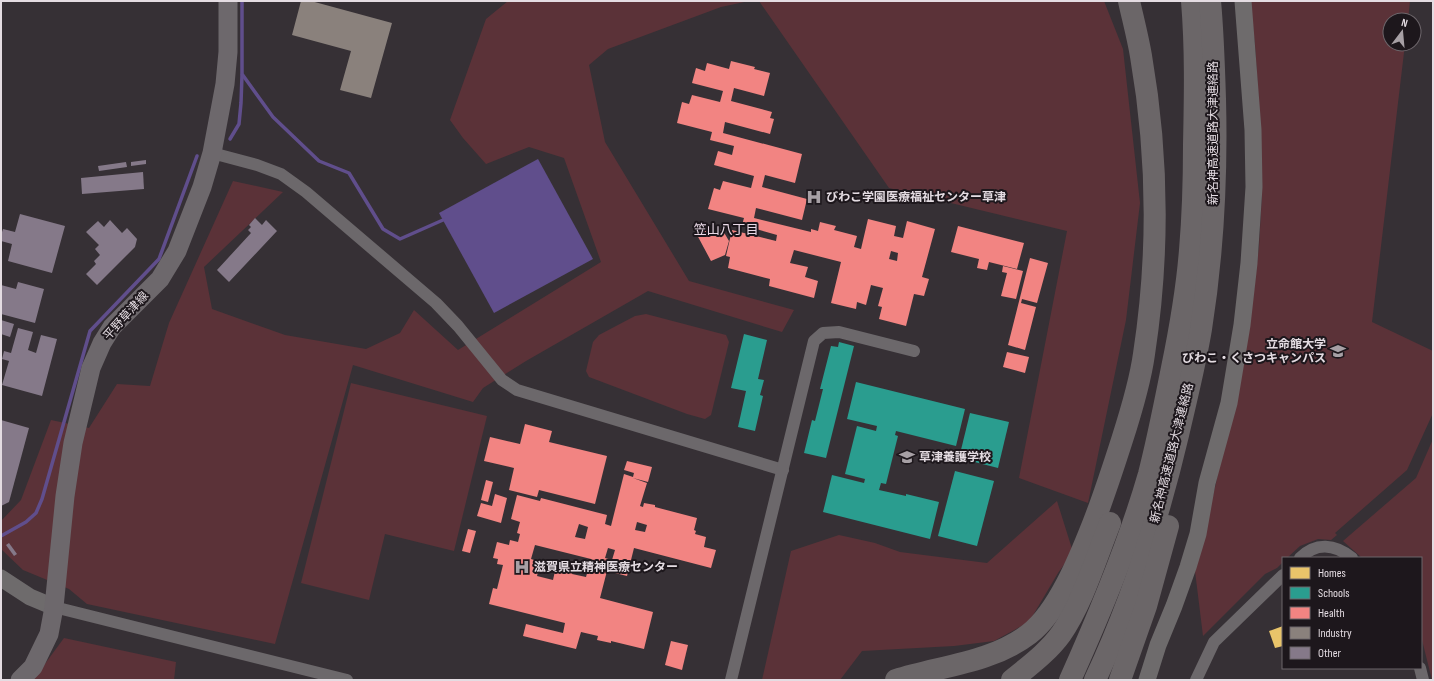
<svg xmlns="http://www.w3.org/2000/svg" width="1434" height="681" font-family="'Sofia Sans Condensed','Noto Sans JP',sans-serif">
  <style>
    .green { fill: #5b3238 }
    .water { fill: #604e8c }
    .homes { fill: #e9c46a }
    .schools { fill: #2a9d8f }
    .health { fill: #f28482; fill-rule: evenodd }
    .industry { fill: #8a817c }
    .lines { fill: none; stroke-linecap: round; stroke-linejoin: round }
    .stream { stroke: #604e8c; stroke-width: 3.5 }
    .building { fill: #857989 }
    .street { stroke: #6c686b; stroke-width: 12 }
    .secondary { stroke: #6e6b6c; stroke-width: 17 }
    .primary { stroke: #6d686c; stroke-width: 19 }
    .highway { stroke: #6b6668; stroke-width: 22 }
    .labels { text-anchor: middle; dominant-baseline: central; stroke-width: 4; stroke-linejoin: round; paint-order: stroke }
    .street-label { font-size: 12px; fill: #e4dce2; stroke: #1d171c }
    .poi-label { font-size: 12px; font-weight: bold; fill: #e4dce2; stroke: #1d171c; text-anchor: start }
    .neighbourhood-label { font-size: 13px; fill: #eadae7; stroke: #1d171c }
  </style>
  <rect width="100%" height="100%" fill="#363035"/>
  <g class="green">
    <polygon points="508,1 749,1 721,7 608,49 589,65 605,142 689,281 794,310 782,332 648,291 526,361 483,388 473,402 353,365 275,644 87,604 69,589 23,570 1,549 1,521 21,500 51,420 89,428 117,384 150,386 169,323 233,181 283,192 204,267 212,309 285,335 366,349 400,333 414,310 458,350 601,262 564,158 529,147 486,164 463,138 450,120 486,19"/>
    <polygon points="759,1 1104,1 1123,49 1140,203 1126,320 1088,503 1019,478 1067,231 889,188"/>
    <polygon points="1250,1 1410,1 1408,20 1390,20 1390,44 1405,44 1372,322 1433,351 1433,413 1407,470 1335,533 1337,535 1331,540 1318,539 1300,546 1287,558 1283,558 1283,562 1277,568 1265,574 1203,636 1195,571 1216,483 1253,299 1259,246 1262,194 1260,120 1255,45"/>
    <polygon points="646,314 726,335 729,342 711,415 705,419 687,414 589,377 586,371 593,342 599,335 635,316"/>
    <polygon points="351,383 487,416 454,551 385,534 369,600 301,583"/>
    <polygon points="1433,439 1433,680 1432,680 1421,636 1421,558 1362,558 1343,541 1416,478"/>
    <polygon points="1057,501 1073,552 1058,573 1029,622 994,641 954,646 862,651 840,680 762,680 791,551 839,535 875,543 900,552 987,563"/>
    <polygon points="64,638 176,662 174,680 33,680"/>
  </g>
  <polygon class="water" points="538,159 593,259 494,313 439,213"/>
  <polygon class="homes" points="1283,626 1283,646 1275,648 1269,631"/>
  <g class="schools">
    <polygon points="744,334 767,340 758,379 764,380 760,395 763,396 755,431 738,427 746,391 731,388"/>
    <polygon points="839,342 854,346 826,458 804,453 812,420 815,421 823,389 820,389 831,346 838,347"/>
    <polygon points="856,382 965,409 956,446 896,431 895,435 898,436 886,484 881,483 879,490 906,496 906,494 939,502 930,539 823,512 832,475 864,483 865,479 845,474 857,426 876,431 877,426 847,419"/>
    <polygon points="970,413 1009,422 998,468 959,458"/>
    <polygon points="955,471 994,481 977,546 938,536"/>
  </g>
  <g class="health">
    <path d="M731,61L755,67L754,69L770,73L764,96L734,88L731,101L772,112L770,118L774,119L770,134L725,122L723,133L802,154L795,183L765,175L762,187L807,199L802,220L756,208L754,218L811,232V229L818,231L820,222L836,226L834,230L857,236L854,247L861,249L868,219L896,226L894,236L903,238L907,221L935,229L922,277L929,279L924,296L914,294L906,326L879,319L882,307L878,306L883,288L871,285L866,305L857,302L856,309L831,303L841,262L794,250L790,263L808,267L805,277L818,281L814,298L769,286L770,279L728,268L730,257L726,256L732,230L776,241L777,235L742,225L744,218L708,209L714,188L720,190L723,181L751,188L754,176L714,165L718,151L732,155L734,146L710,140L712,132L677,123L682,102L689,104L692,95L720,102L723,91L692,83L696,68L705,71L707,63L729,69ZM891,251L898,253L897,261L889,259Z"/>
    <polygon points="702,226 704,229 709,226 711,230 716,227 718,231 722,229 729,241 725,255 711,261 696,233 700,231 698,228"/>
    <polygon points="958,226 1024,243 1017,269 989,262 987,270 977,268 979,259 951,252"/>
    <polygon points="1030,258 1048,263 1037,303 1022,299 1021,303 1036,307 1025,350 1008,345"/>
    <polygon points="1003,266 1023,271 1016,299 1001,296 1007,273 1002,272"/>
    <polygon points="1007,352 1029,357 1025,373 1003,367"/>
    <polygon points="525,424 552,431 549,442 607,456 595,504 539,490 537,497 509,490 514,468 484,461 490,437 520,444"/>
    <path d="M627,461L652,467L648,482L633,478L647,483L640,506L643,507L644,503L655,505V507L697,518L694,530L696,531L695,534L706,537L704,547L716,550L711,568L634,548L627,576L607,571L600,598L653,612L644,649L611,641V643L597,640L598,636L581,632L576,649L523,636L526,624L563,633L565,623L489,604L493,588L497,589L503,565L497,564L498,559L493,558L497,542L509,545L510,540L518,542L520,534L517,533L520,522L511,519L517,495L540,501L541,498L607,515L605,524L611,526L624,474L633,477L634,473L624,470ZM637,522L647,525L645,532L635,530ZM579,524L588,527L585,539L575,537ZM535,545L591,559L586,577L572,574L573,570L561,567L560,572L555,571L553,580L537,576L538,572H535L537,561L531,559ZM608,548L615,550L612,560L605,558Z"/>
    <polygon points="486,480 493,482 488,502 481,500"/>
    <polygon points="495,494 507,498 501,523 477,516 481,503 492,506"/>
    <polygon points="468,529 476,531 470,553 462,551"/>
    <polygon points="671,641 688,645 682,670 665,665"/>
  </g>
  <polygon class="industry" points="301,1 311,1 392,23 371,98 340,90 351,51 292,35"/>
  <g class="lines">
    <g class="stream">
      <polyline points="242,1 242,74 273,117 319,161 349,173 383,229 400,239 443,220"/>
      <polyline points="230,139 239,124 241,103 242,75"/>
      <polyline points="1,536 26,522 36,513 42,499 90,331 159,259 197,156"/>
    </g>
  </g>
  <g class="building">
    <polygon points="146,160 146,164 131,166 131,162"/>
    <polygon points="126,162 127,167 99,171 98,166"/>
    <polygon points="143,172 144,189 82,194 81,178"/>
    <polygon points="20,214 65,226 52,273 8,261 12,244 1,241 1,235 3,229 15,232"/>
    <polygon points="255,218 262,225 266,220 277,231 229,282 217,270 251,233 248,230 251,227 249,225"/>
    <polygon points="110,220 122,233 127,228 137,239 135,247 97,285 86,274 96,264 94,261 100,255 95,249 99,245 86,232 98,221 104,227"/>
    <polygon points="18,282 44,289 35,323 1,314 1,285 16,289"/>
    <polygon points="1,320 14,324 10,337 1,334"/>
    <polygon points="18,328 33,332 28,350 36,353 41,335 57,339 42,396 2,385 9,361 2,359 4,351 11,353"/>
    <polygon points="1,420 29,428 9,502 1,506"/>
    <polygon points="9,543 17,554 14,556 6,545"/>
  </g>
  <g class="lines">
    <g class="street">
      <polyline points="212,153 257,165 281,174 306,192 436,303 458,326 502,380 517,390 783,470"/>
      <path d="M1300,558C1316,542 1335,544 1352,558"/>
      <polyline points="54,607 347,680"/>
      <polyline points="1420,668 1423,680"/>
      <polyline points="731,680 814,341 823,333 839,332 914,351"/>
      <polyline points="1196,680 1214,642 1283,575"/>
    </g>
    <g class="secondary">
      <polyline points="1,578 30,597 54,607"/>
      <polyline points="1147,680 1158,645 1174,606 1188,567 1198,534 1207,483 1229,403 1242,325 1249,263 1254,187 1253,130 1243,1"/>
    </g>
    <polyline class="primary" points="20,680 33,667 49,634 54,607 65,496 73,443 91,368 102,343 112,327 160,279 177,251 202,187 212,153 225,84 228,52 228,1"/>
    <g class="highway">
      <path d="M896,680C940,666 991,663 1029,634C1058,612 1080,557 1093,524C1104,496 1113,468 1122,440C1131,412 1140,383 1144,354C1159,256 1158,154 1141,56C1138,38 1133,19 1129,1"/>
      <path d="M1012,680C1029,666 1048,652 1061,634C1082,604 1096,558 1110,523"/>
      <path d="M1070,680C1100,613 1129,544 1149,474C1158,439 1165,403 1172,368C1180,329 1187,289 1190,250C1193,215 1194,180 1194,145C1195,97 1196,49 1192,1"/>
      <path d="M1095,680C1132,601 1158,520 1178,435C1186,400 1195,365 1201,329C1213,253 1217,176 1215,99C1214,66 1213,33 1210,1"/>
      <polyline points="1120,680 1146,606 1168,526"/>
    </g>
  </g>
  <defs>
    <symbol id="hospital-bare" viewBox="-9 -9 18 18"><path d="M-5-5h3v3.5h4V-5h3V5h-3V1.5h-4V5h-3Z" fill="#a7a0a5" stroke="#1d171c" stroke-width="2.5" paint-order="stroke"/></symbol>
    <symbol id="university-bare" viewBox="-9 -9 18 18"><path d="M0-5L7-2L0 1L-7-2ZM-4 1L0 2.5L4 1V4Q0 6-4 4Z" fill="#a7a0a5" stroke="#1d171c" stroke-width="2.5" paint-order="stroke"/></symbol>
    <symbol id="school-bare" viewBox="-9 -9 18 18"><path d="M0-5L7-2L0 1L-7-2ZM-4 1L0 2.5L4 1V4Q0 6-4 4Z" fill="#a7a0a5" stroke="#1d171c" stroke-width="2.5" paint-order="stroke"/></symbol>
  </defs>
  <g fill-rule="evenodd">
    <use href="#hospital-bare" x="803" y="186" width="22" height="22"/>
    <use href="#university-bare" x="1327" y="340" width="22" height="22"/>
    <use href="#school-bare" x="896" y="446" width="22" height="22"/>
    <use href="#hospital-bare" x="511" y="556" width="22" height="22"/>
  </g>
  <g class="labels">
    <g class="street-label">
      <text transform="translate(1213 133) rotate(-90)">新名神高速道路大津連絡路</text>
      <text transform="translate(126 316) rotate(-48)">平野草津線</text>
      <text transform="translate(1172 453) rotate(-76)">新名神高速道路大津連絡路</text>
    </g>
    <g class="poi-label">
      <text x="826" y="197">びわこ学園医療福祉センター草津</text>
      <text x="1326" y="344" text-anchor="end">立命館大学<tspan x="1326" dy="14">びわこ・くさつキャンパス</tspan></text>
      <text x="919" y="457">草津養護学校</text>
      <text x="534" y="567">滋賀県立精神医療センター</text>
    </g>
    <g class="neighbourhood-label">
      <text x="726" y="230">笠山八丁目</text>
    </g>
  </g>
  <rect width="1434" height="681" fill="none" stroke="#e4dce2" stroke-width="4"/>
  <rect x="1282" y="557" width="140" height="112" fill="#1d171c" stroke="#6d666b"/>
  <rect x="1290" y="567" width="20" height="12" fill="#e9c46a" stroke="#6d666b"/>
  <text x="1318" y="577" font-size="12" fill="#e4dce2">Homes</text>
  <rect x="1290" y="587" width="20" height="12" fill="#2a9d8f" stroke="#6d666b"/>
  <text x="1318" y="597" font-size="12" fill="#e4dce2">Schools</text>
  <rect x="1290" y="607" width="20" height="12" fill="#f28482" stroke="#6d666b"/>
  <text x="1318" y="617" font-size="12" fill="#e4dce2">Health</text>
  <rect x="1290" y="627" width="20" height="12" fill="#8a817c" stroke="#6d666b"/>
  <text x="1318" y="637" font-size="12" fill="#e4dce2">Industry</text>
  <rect x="1290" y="647" width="20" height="12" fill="#857989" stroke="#6d666b"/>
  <text x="1318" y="657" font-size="12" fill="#e4dce2">Other</text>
  <g transform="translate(1402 32) rotate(16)"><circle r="19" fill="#1d171c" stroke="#6d666b"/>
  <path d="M0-3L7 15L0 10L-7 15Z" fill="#a7a0a5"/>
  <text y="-6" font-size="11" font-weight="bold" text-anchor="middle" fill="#e4dce2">N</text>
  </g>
</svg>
